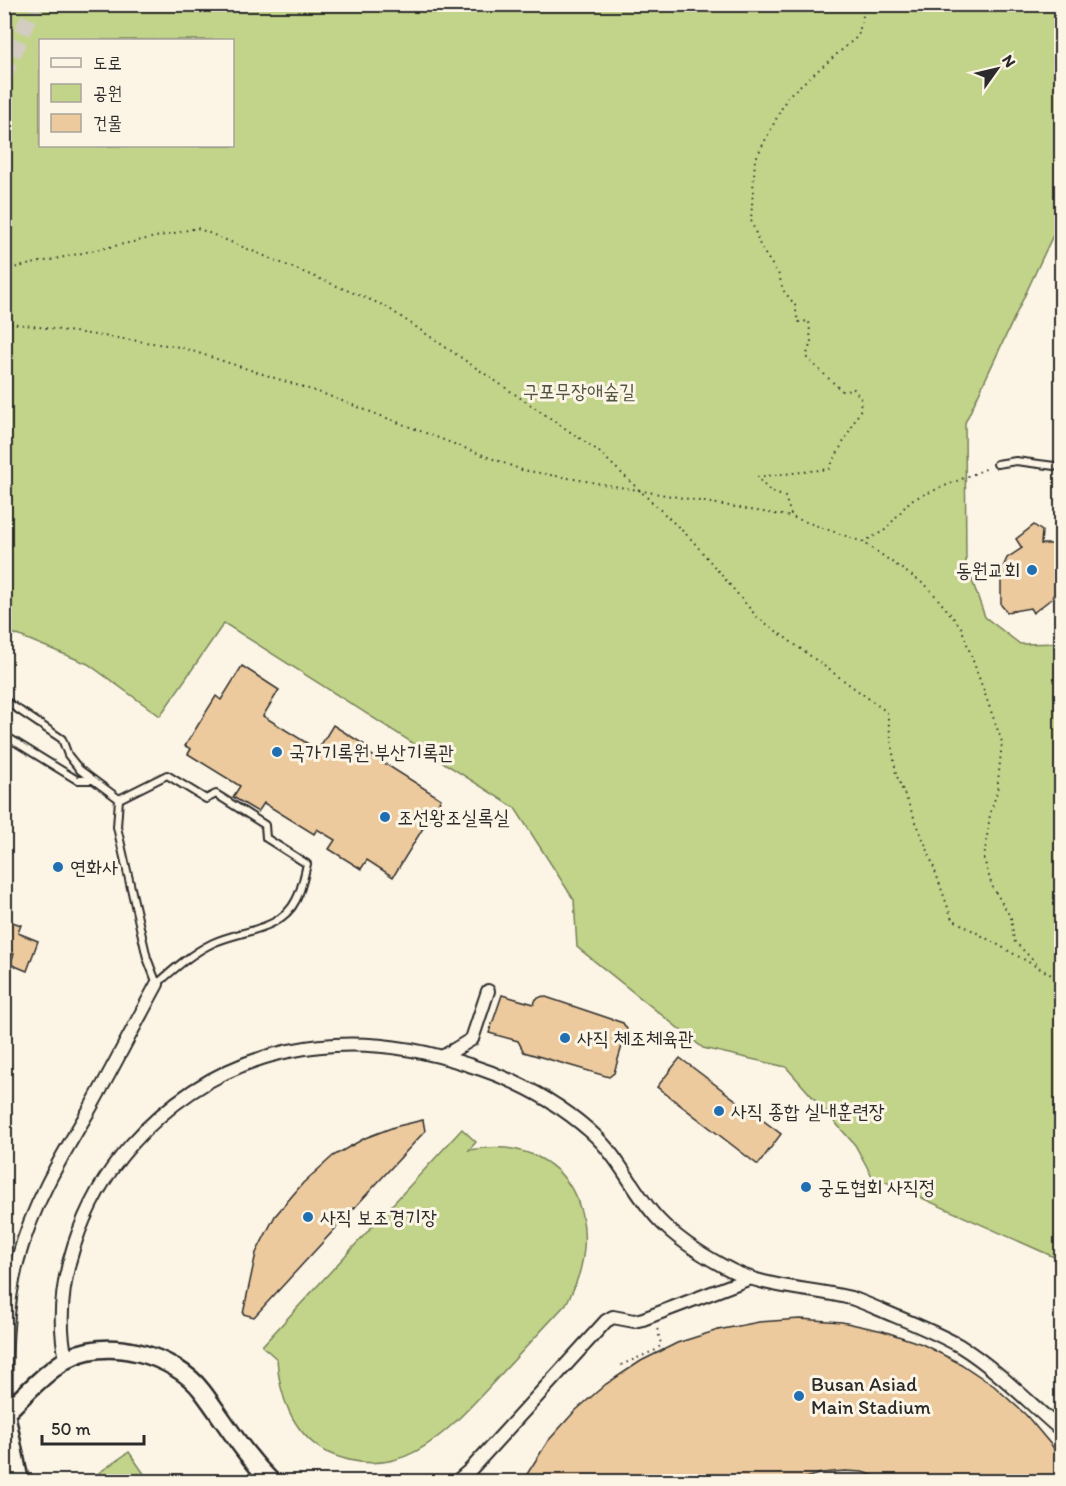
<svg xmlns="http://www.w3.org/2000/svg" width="1066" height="1486" font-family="Itim,'Poor Story',sans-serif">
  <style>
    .green { fill: #c2d489; stroke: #76805a; stroke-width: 1.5; fill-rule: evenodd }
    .building { fill: #edca9e; stroke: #2b2b2b; stroke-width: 1.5 }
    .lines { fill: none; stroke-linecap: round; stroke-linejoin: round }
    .secondary-tunnel { stroke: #d2cdc0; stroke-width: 16; stroke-dasharray: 16 8; stroke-linecap: butt }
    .lane-casing { stroke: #2b2b2b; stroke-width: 10 }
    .street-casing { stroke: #2b2b2b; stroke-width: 16 }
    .secondary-casing { stroke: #2b2b2b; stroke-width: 21 }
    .path { stroke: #2b2b2b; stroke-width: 2; stroke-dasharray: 1.5 4.5; stroke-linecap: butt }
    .lane { stroke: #fcf5e5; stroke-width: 6 }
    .street { stroke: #fcf5e5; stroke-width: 12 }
    .secondary { stroke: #fcf5e5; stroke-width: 16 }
    .poi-dot { fill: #1f6fb2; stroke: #fcf5e5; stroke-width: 2 }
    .labels { text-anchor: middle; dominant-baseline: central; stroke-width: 6; stroke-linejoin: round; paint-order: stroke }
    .park-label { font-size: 20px; fill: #515542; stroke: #fcf5e5 }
    .poi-label { font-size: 20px; fill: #2b2b2b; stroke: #fcf5e5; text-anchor: start }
  </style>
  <rect width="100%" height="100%" fill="#fcf5e5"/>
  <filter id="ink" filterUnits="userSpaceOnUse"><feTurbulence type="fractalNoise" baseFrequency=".0167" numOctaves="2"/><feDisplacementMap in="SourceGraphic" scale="12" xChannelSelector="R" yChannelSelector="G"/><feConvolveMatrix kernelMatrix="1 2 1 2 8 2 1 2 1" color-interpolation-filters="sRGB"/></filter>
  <g filter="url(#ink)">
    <g class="green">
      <path d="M4,5H1061V218L965,423L966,563L985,617L1020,644L1061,643V1260L872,1176L855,1145L786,1067L703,1048L577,947L574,900L515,808L224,623L160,716L88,664L5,630ZM40,40H232V146H40Z"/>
      <path d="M462,1129L476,1142L469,1150C569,1131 612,1224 566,1304C541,1331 516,1358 491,1385C445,1434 400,1486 326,1452C292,1433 279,1395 277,1359L262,1346Z"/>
      <polygon points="129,1452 149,1481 87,1481"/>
    </g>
    <g class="building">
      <polygon points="1034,525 1042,531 1041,544 1059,544 1062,550 1060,585 1051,599 1033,613 1030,608 1007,612 1001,605 1001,572 1007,558 1022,548 1016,539"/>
      <polygon points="242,666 279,690 263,716 318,750 333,725 368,747 365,751 441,799 393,877 367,860 361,869 329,849 335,840 317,829 314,834 264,803 258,812 233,797 240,786 188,754 191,749 185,746 216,696 221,700"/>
      <polygon points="4,919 21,925 18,933 38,941 27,971 10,964 14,954 4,951"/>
      <polygon points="502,995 534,1004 536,999 543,996 623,1023 627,1029 614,1073 609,1077 524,1052 518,1041 489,1033"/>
      <polygon points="680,1058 781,1134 758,1165 657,1087"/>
      <polygon points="423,1120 425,1131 254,1317 243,1314 256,1253 275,1216 303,1183 333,1156 365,1138 394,1127"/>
      <polygon points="800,1319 842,1322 883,1331 922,1344 961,1364 994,1386 1026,1415 1053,1447 1062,1460 1062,1482 895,1482 862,1472 845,1471 822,1473 791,1482 522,1482 548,1441 575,1411 606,1384 641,1361 677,1343 718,1330 759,1322"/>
    </g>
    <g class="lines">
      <polyline class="secondary-tunnel" points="4,77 34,4"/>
      <defs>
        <g id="lane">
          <polyline points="997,464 1016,461 1062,467"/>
          <polyline points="4,700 62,739 68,755 80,770 119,799"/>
          <polyline points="4,735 77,780 93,780"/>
          <path d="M167,775L206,799L216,794L265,825L266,838L307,864C304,876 302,889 296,900C281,931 241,930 213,943C192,953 174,969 157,984L147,958L117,827L119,799Z"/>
        </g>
        <g id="street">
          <polyline points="444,1056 472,1039 488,991"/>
          <path d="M66,1359C50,1286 82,1200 131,1145C221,1044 344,1023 469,1065C514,1079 555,1100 590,1131C621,1158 633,1193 659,1220C676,1238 701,1254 723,1266C763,1289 807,1287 851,1298C863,1302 876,1308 888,1313C912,1323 937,1333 960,1346C997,1369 1029,1403 1062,1431"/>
          <path d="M6,1413C5,1362 4,1309 18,1259C32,1206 60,1159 88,1112C112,1070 134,1026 157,984"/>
          <polyline points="456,1482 471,1469 606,1321 613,1317 634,1321 643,1319 748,1279"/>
        </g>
        <path id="secondary" d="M20,1482L6,1413C24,1395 43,1375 64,1361C104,1334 175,1355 202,1391C227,1424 241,1451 272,1482"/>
      </defs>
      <use href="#lane" class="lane-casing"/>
      <use href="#street" class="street-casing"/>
      <use href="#secondary" class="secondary-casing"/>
      <g class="path">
        <polyline points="866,4 858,36 788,96 755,160 751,220 761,248 779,275 783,290 795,305 798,322 809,321 811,342 806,357 842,391 854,389 861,399 860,411 829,469 757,477 770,491 785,497 792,517 863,542 928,587 961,627 1002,742 997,792 990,814 984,859 992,886 1011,918 1014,941 1040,967"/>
        <polyline points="4,270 197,228 385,306 597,450 691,539 757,617 887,712 896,774 928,851 952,919 1062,981"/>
        <polyline points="4,322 180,347 324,394 522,470 792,517"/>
        <polyline points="863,542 884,531 911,500 988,468"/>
        <polyline points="621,1365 658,1349 661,1344 657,1328"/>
      </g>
      <use href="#lane" class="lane"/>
      <use href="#street" class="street"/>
      <use href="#secondary" class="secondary"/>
    </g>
  </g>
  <g class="poi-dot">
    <circle cx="1032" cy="570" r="6"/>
    <circle cx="277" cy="752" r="6"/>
    <circle cx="385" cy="817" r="6"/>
    <circle cx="58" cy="867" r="6"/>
    <circle cx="565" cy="1038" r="6"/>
    <circle cx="719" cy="1111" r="6"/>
    <circle cx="806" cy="1187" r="6"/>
    <circle cx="308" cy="1217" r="6"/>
    <circle cx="799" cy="1396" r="6"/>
  </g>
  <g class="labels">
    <g class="park-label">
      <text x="579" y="391">구포무장애숲길</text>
    </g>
    <g class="poi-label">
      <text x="1020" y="570" text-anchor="end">동원교회</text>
      <text x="289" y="752">국가기록원 부산기록관</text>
      <text x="397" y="817">조선왕조실록실</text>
      <text x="70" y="867">연화사</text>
      <text x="577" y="1038">사직 체조체육관</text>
      <text x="731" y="1111">사직 종합 실내훈련장</text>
      <text x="818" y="1187">궁도협회 사직정</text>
      <text x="320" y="1217">사직 보조경기장</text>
      <text x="811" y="1384">Busan Asiad<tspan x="811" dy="23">Main Stadium</tspan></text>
    </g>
  </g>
  <rect width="1066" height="1486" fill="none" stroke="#fcf5e5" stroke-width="24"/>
  <rect x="12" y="12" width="1042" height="1462" fill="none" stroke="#2b2b2b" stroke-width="2" filter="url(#ink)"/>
  <rect x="39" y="39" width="195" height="108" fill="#fcf5e5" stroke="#a8a49b" stroke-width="1.5"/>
  <rect x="51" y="58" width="30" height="9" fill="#fcf5e5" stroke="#a8a49b" stroke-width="1.5"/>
  <text x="93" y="69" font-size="18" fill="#2b2b2b">도로</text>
  <rect x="51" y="84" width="30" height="18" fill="#c2d489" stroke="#a8a49b" stroke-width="1.5"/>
  <text x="93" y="99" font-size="18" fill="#2b2b2b">공원</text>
  <rect x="51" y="114" width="30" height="18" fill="#edca9e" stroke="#a8a49b" stroke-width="1.5"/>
  <text x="93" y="129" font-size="18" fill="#2b2b2b">건물</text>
  <g transform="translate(997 69) rotate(56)" stroke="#fcf5e5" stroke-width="4.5" paint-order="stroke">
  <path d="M0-4.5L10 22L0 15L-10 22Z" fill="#2b2b2b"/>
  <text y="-9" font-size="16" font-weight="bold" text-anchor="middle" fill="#2b2b2b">N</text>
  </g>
  <path d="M42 1435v9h102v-9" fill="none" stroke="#2b2b2b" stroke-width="3"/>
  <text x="51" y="1435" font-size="18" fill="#2b2b2b" stroke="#fcf5e5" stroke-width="4.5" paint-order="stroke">50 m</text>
</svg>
